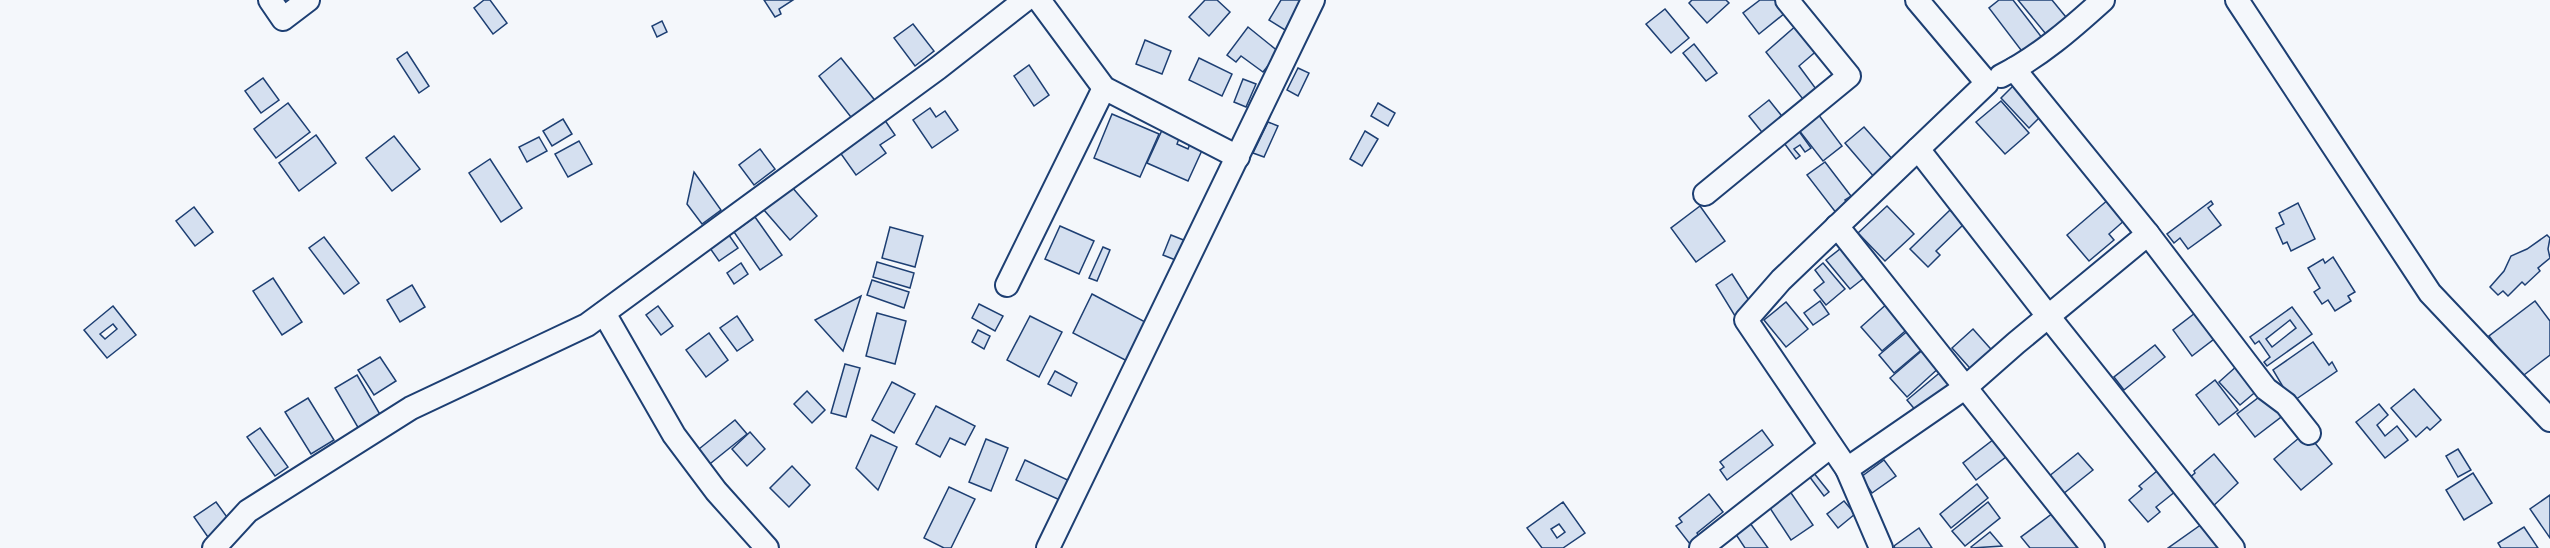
<svg xmlns="http://www.w3.org/2000/svg" width="2550" height="548" font-family="Arial,sans-serif">
  <style>
    .building { fill: #d5e0f0; stroke: #1d3f73; stroke-width: 1.5; fill-rule: evenodd }
    .lines { fill: none; stroke-linecap: round; stroke-linejoin: round }
    .minor-casing { stroke: #1d3f73; stroke-width: 26 }
    .minor { stroke: #f4f7fb; stroke-width: 22 }
  </style>
  <rect width="100%" height="100%" fill="#f4f7fb"/>
  <g class="building">
    <polygon points="484,0 490,0 507,23 493,34 474,8"/>
    <polygon points="764,0 793,0 779,9 781,14 775,17"/>
    <polygon points="1205,0 1217,0 1230,12 1209,36 1189,17"/>
    <polygon points="1281,0 1304,0 1285,30 1269,20"/>
    <polygon points="1692,0 1726,0 1729,3 1707,23 1689,3"/>
    <polygon points="1760,0 1783,0 1790,9 1759,34 1743,13"/>
    <polygon points="1999,0 2013,0 2043,39 2024,54 1989,8"/>
    <polygon points="2018,0 2052,0 2070,22 2050,39"/>
    <polygon points="1665,9 1689,38 1671,53 1646,24"/>
    <polygon points="662,21 667,32 657,37 652,26"/>
    <polygon points="913,24 934,51 915,66 894,38"/>
    <polygon points="1798,24 1820,48 1799,66 1819,93 1806,103 1766,52"/>
    <polygon points="1248,27 1279,52 1263,72 1241,56 1236,62 1227,55"/>
    <polygon points="1145,40 1171,51 1162,74 1136,64"/>
    <polygon points="1694,44 1717,73 1706,81 1683,53"/>
    <polygon points="407,52 429,86 419,93 397,59"/>
    <polygon points="841,58 877,103 854,121 819,76"/>
    <polygon points="1199,58 1232,74 1222,96 1189,80"/>
    <polygon points="1029,65 1049,95 1034,106 1014,76"/>
    <polygon points="1298,68 1309,73 1298,96 1287,90"/>
    <polygon points="263,78 279,100 261,113 245,91"/>
    <polygon points="1243,79 1256,84 1246,107 1234,102"/>
    <polygon points="2016,83 2044,113 2029,128 2001,98"/>
    <polygon points="1769,100 1785,120 1765,136 1749,116"/>
    <polygon points="2001,101 2029,133 2005,154 1976,122"/>
    <polygon points="288,103 310,132 276,158 254,129"/>
    <polygon points="1378,103 1395,113 1388,126 1371,116"/>
    <polygon points="930,108 936,117 945,111 958,130 932,148 913,120"/>
    <polygon points="1112,114 1159,134 1140,177 1094,158"/>
    <polygon points="1818,114 1842,146 1823,161 1798,129"/>
    <polygon points="563,119 572,134 552,146 543,131"/>
    <polygon points="884,119 895,135 880,145 886,153 856,175 839,151"/>
    <polygon points="1268,122 1278,126 1264,157 1253,153"/>
    <polygon points="1793,123 1811,148 1805,152 1800,145 1794,149 1800,156 1796,159 1778,135"/>
    <polygon points="1864,127 1894,161 1875,178 1845,143"/>
    <polygon points="1163,128 1180,136 1177,144 1188,149 1191,141 1204,146 1188,181 1147,163"/>
    <polygon points="1365,131 1378,139 1362,166 1350,159"/>
    <polygon points="316,135 336,163 299,191 279,163"/>
    <polygon points="394,136 420,169 392,191 366,158"/>
    <polygon points="539,137 547,151 527,162 519,147"/>
    <polygon points="579,141 592,164 568,177 555,154"/>
    <polygon points="760,149 775,169 754,185 739,165"/>
    <polygon points="490,159 522,208 501,222 469,173"/>
    <polygon points="1825,162 1851,196 1845,200 1849,205 1837,214 1807,175"/>
    <polygon points="694,172 721,210 702,224 687,204"/>
    <polygon points="791,186 817,216 790,240 764,210"/>
    <polygon points="2109,199 2126,219 2109,234 2114,240 2089,261 2067,235"/>
    <polygon points="2211,201 2213,204 2208,208 2221,225 2188,249 2180,238 2174,243 2167,234"/>
    <polygon points="2298,203 2315,239 2291,251 2287,242 2283,244 2276,228 2284,224 2279,213"/>
    <polygon points="1700,206 1725,241 1696,262 1671,228"/>
    <polygon points="1887,206 1914,234 1885,261 1858,233"/>
    <polygon points="194,207 213,232 195,246 176,221"/>
    <polygon points="1950,210 1964,224 1936,251 1940,255 1928,267 1910,249"/>
    <polygon points="755,217 782,255 760,270 734,232"/>
    <polygon points="1060,226 1094,241 1079,274 1045,259"/>
    <polygon points="890,227 923,236 915,267 882,258"/>
    <polygon points="724,228 738,248 719,261 705,241"/>
    <polygon points="1171,235 1186,241 1178,261 1163,255"/>
    <polygon points="2547,235 2550,238 2548,249 2550,258 2538,268 2540,271 2525,285 2522,282 2508,296 2503,291 2498,295 2490,287 2504,271 2511,256 2527,249"/>
    <polygon points="324,237 359,283 344,294 309,248"/>
    <polygon points="1845,245 1869,274 1850,289 1826,260"/>
    <polygon points="1103,247 1110,250 1097,281 1089,278"/>
    <polygon points="2333,257 2355,292 2348,296 2351,301 2335,311 2328,300 2322,304 2314,292 2320,288 2308,268 2323,259 2325,263"/>
    <polygon points="877,262 914,273 910,288 873,277"/>
    <polygon points="741,263 748,274 734,284 727,273"/>
    <polygon points="1823,263 1845,289 1826,305 1814,290 1824,282 1815,270"/>
    <polygon points="1732,274 1752,305 1735,316 1716,285"/>
    <polygon points="273,278 302,322 282,335 253,291"/>
    <polygon points="872,280 909,292 904,308 867,295"/>
    <polygon points="412,285 425,307 400,322 387,300"/>
    <polygon points="1092,294 1149,324 1129,362 1073,333"/>
    <polygon points="861,296 843,351 815,320"/>
    <polygon points="1820,301 1829,314 1813,325 1804,313"/>
    <polygon points="2535,301 2550,321 2550,355 2520,378 2489,336"/>
    <polygon points="1786,302 1808,329 1786,347 1764,320"/>
    <polygon points="1889,302 1911,326 1882,351 1861,327"/>
    <polygon points="979,304 1003,316 995,331 972,318"/>
    <path d="M113,306L136,335L107,358L84,330ZM113,324L117,329L105,339L100,334Z"/>
    <polygon points="658,306 673,326 661,335 646,315"/>
    <path d="M2292,307L2312,334L2267,366L2264,362L2270,357L2259,341L2255,344L2250,337ZM2290,320L2296,328L2272,347L2266,339Z"/>
    <polygon points="2199,310 2218,336 2192,356 2173,330"/>
    <polygon points="877,313 906,321 895,364 866,356"/>
    <polygon points="737,316 753,340 737,351 720,328"/>
    <polygon points="1030,316 1062,332 1039,377 1007,360"/>
    <polygon points="1910,329 1926,346 1894,373 1879,355"/>
    <polygon points="1973,329 1997,356 1976,375 1952,348"/>
    <polygon points="978,330 990,336 984,349 972,342"/>
    <polygon points="709,333 728,360 706,377 686,350"/>
    <polygon points="2313,342 2329,365 2332,362 2337,371 2292,402 2273,370"/>
    <polygon points="2155,345 2165,357 2124,390 2114,377"/>
    <polygon points="1925,348 1941,366 1907,397 1890,378"/>
    <polygon points="380,357 396,381 374,395 358,370"/>
    <polygon points="845,364 860,368 846,417 831,413"/>
    <polygon points="2238,365 2259,389 2240,405 2219,382"/>
    <polygon points="1943,370 1956,384 1917,412 1907,400"/>
    <polygon points="1055,371 1077,383 1071,396 1048,384"/>
    <polygon points="357,375 385,423 363,436 335,388"/>
    <polygon points="2215,380 2238,410 2219,425 2196,395"/>
    <polygon points="892,382 915,394 894,433 872,420"/>
    <polygon points="2414,389 2441,420 2430,430 2427,427 2416,437 2391,408"/>
    <polygon points="807,391 825,410 812,423 794,404"/>
    <polygon points="2267,391 2285,414 2255,437 2237,414"/>
    <polygon points="308,398 334,440 311,454 285,412"/>
    <polygon points="2379,404 2388,415 2377,425 2385,436 2397,426 2408,440 2385,458 2356,422"/>
    <polygon points="936,406 975,426 965,445 950,438 940,457 916,444"/>
    <polygon points="735,420 747,434 706,467 694,453"/>
    <polygon points="260,428 288,467 275,476 247,437"/>
    <polygon points="1762,430 1773,445 1727,480 1720,470 1724,467 1720,462"/>
    <polygon points="750,432 765,449 747,466 732,449"/>
    <polygon points="2306,432 2332,464 2301,490 2274,459"/>
    <polygon points="871,435 897,447 878,490 856,468"/>
    <polygon points="1998,436 2011,453 1976,480 1963,463"/>
    <polygon points="986,439 1008,448 991,491 969,482"/>
    <polygon points="2458,449 2471,470 2458,477 2446,456"/>
    <polygon points="2078,453 2093,470 2063,494 2048,477"/>
    <polygon points="2214,454 2238,483 2211,508 2188,479 2195,473 2194,471"/>
    <polygon points="1025,460 1072,482 1062,501 1016,480"/>
    <polygon points="1884,460 1896,476 1872,493 1861,477"/>
    <polygon points="792,466 810,485 789,507 770,488"/>
    <polygon points="2163,466 2181,487 2156,507 2160,512 2148,522 2129,500 2142,489 2139,486"/>
    <polygon points="1813,472 1829,492 1824,496 1809,476"/>
    <polygon points="2473,473 2492,503 2464,520 2446,490"/>
    <polygon points="1977,484 1988,498 1951,528 1940,514"/>
    <polygon points="949,487 975,499 951,548 944,548 924,538"/>
    <polygon points="1789,490 1813,525 1791,540 1768,505"/>
    <polygon points="1709,494 1723,512 1697,533 1699,537 1690,544 1676,526 1682,522 1679,518"/>
    <polygon points="2550,495 2550,538 2530,509"/>
    <polygon points="1844,501 1855,514 1838,528 1827,514"/>
    <polygon points="216,502 232,524 210,540 194,517"/>
    <path d="M1563,502L1585,533L1563,548H1542L1527,528ZM1559,524L1565,532L1557,538L1551,529Z"/>
    <polygon points="1988,502 2000,518 1965,546 1952,531"/>
    <polygon points="2053,513 2083,548 2030,548 2021,537"/>
    <polygon points="1750,523 1768,548 1745,548 1735,533"/>
    <polygon points="2202,524 2219,548 2168,548"/>
    <polygon points="2524,527 2538,548 2501,548 2498,543"/>
    <polygon points="1919,528 1932,548 1895,548 1894,546"/>
    <polygon points="1990,532 2002,546 1972,548 1971,547"/>
  </g>
  <g class="lines">
    <defs>
      <g id="minor">
        <polyline points="270,0 283,19 308,0"/>
        <polyline points="1039,0 1104,88 1238,157"/>
        <polyline points="2237,0 2430,293 2550,420"/>
        <path d="M2001,76C2039,57 2072,28 2103,0"/>
        <polyline points="1918,149 2048,316 2233,548"/>
        <polyline points="1705,194 1849,76 1787,0"/>
        <polyline points="1837,226 2093,548"/>
        <polyline points="2148,234 2266,389 2286,404 2309,433"/>
        <polyline points="1007,285 1104,88"/>
        <polyline points="604,313 674,435 716,491 767,548"/>
        <polyline points="1847,469 1746,320 1781,280 1987,83 1917,0"/>
        <polyline points="214,548 248,511 411,408 587,325 938,68 1025,0"/>
        <polyline points="1048,548 1313,0"/>
        <polyline points="1701,548 1831,446"/>
        <polyline points="1881,548 1847,469 1966,387 2016,343 2148,234 2014,69"/>
      </g>
    </defs>
    <use href="#minor" class="minor-casing"/>
    <use href="#minor" class="minor"/>
  </g>
</svg>
